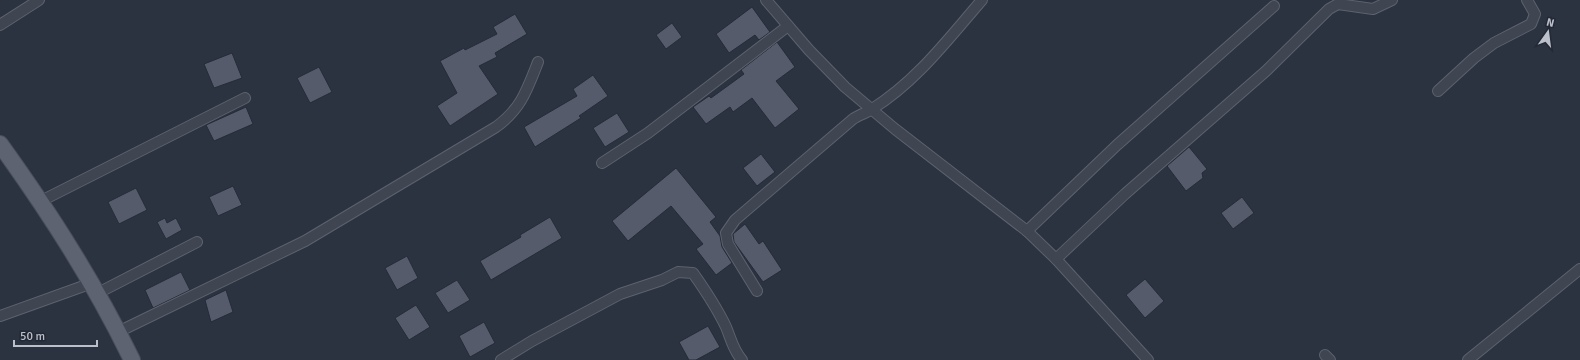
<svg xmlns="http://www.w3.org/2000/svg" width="1580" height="360" font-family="Signika,sans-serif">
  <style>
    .building { fill: #555b6b; stroke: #252b38 }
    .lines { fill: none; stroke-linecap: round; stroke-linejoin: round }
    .minor-casing { stroke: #5d626e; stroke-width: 12 }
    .primary-casing { stroke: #484d5a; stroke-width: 18 }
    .minor { stroke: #3f4551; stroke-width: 10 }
    .primary { stroke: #5d6370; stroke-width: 16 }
  </style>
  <rect width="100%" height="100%" fill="#2b3240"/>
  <g class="building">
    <polygon points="752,7 770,32 759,40 755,35 729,53 716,34"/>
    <polygon points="515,14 527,34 495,53 497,57 479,66 498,94 450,126 437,106 457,93 440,61 464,48 465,50 497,34 493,27"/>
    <polygon points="672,23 682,37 666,49 656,35"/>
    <polygon points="777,42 795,67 776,81 799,109 775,128 752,98 733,112 730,107 706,124 693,107 709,96 711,98 744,74 741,70"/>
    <polygon points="232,53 242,78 214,88 204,64"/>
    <polygon points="319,67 332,92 310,103 297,78"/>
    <polygon points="593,75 608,96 579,116 581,118 535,147 524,127 577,96 573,89"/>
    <polygon points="246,107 253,124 214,141 206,125"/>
    <polygon points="617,113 629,132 605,147 593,128"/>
    <polygon points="1189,147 1207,169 1202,173 1203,178 1186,191 1167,166"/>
    <polygon points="761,154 775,172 757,186 743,168"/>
    <polygon points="676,168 716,217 710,222 720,236 722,247 732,263 716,275 696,249 703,244 671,206 628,241 612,221"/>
    <polygon points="233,186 242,205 218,216 209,197"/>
    <polygon points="136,188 147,210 119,224 108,202"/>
    <polygon points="1242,197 1254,213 1233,229 1221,213"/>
    <polygon points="550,217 562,238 491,280 480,261 521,237 520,235"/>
    <polygon points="165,218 167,223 176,218 182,230 166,239 157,222"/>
    <polygon points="745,224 759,244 763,241 782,270 763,282 734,242 733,234"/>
    <polygon points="407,256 418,278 397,290 385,268"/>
    <polygon points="181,272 190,290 153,308 145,290"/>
    <polygon points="1145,279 1164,301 1145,318 1126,295"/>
    <polygon points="457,280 470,300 448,313 435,293"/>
    <polygon points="226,290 233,312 211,322 205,300"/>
    <polygon points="416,305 430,327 409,340 395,318"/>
    <polygon points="484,322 495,343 470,357 459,336"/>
    <polygon points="708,326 720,347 696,360 689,360 679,342"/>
  </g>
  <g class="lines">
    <defs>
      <g id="minor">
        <polyline points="766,0 809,50 845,87 895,129 1027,231 1056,259 1148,360"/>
        <polyline points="0,25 39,0"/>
        <polyline points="1438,91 1474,58 1494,43 1531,24 1535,14 1527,0"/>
        <polyline points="602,163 648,133 788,26"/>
        <polyline points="41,201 245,98"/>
        <polyline points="1027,231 1117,145 1274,6"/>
        <polyline points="1056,259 1125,194 1266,71 1329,9 1338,4 1373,9 1392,0"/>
        <path d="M757,291L728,244L726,233L735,220L853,119C859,115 866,113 872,109C916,82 949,38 982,0"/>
        <polyline points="98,293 197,242"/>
        <polyline points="0,316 92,283"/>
        <path d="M118,332L305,241L496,127C521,109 527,90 538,62"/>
        <polyline points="1325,355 1330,360"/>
        <path d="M501,360L532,341L620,294L662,280L678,272L693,273C705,290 717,308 726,327C731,339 733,350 742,360"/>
        <polyline points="1468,360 1580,269"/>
      </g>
      <path id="primary" d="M0,144C51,215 94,282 132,360"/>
    </defs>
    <use href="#minor" class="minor-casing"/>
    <use href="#primary" class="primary-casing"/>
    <use href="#minor" class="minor"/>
    <use href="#primary" class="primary"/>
  </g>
  <g transform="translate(1548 32) rotate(14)" stroke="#232936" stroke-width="3" paint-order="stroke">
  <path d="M0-3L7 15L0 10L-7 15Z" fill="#bcc0cb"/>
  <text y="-6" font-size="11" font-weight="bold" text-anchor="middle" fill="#bcc0cb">N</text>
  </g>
  <path d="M14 340v6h83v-6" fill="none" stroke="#bcc0cb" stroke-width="2"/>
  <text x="20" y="340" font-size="12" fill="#bcc0cb" stroke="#232936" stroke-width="3" paint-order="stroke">50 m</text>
</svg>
